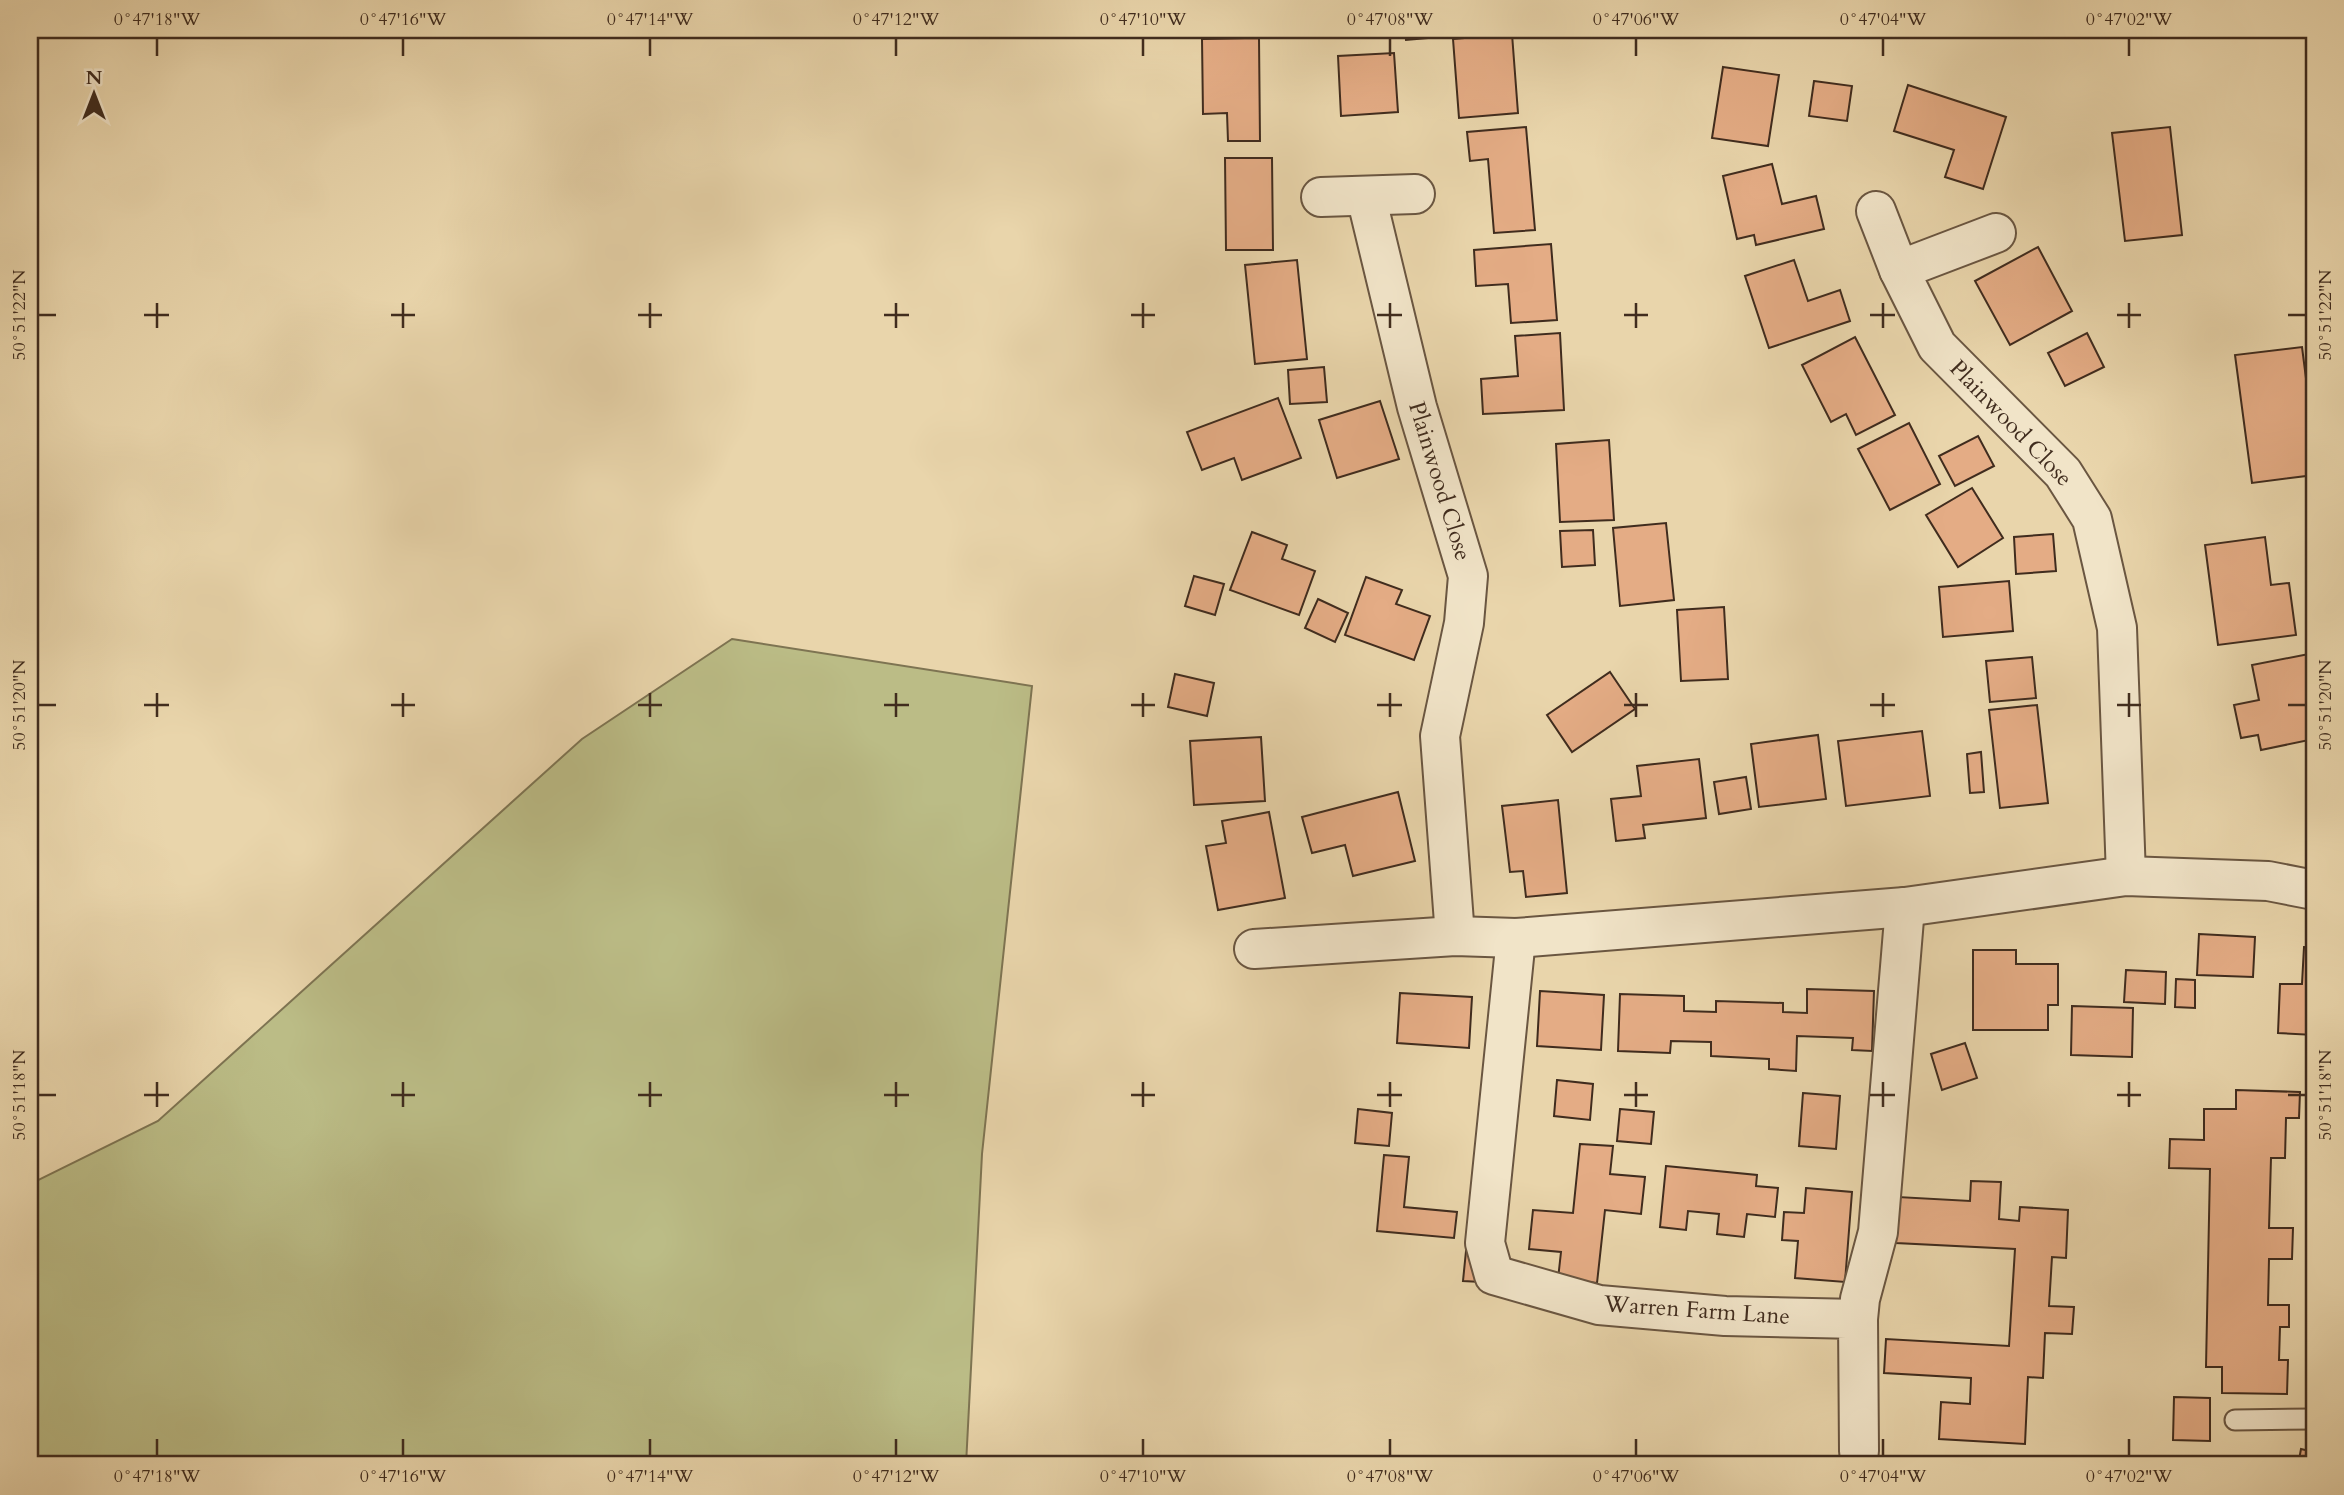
<svg xmlns="http://www.w3.org/2000/svg" width="2344" height="1495" font-family="Cardo,serif">
  <style>
    .green { fill: #bbbc86; stroke: #7e7452; stroke-width: 2 }
    .building { fill: #e4ac85; stroke: #402c1e; stroke-width: 2 }
    .lines { fill: none; stroke-linecap: round; stroke-linejoin: round }
    .service-casing { stroke: #6a5641; stroke-width: 23 }
    .minor-casing { stroke: #6a5641; stroke-width: 42 }
    .service { stroke: #f1e4c8; stroke-width: 19 }
    .minor { stroke: #f1e4c8; stroke-width: 38 }
    .ticks { fill: none; stroke: #402c1e; stroke-width: 2.5 }
    .labels { text-anchor: middle; dominant-baseline: central; stroke-width: 5; stroke-linejoin: round; paint-order: stroke }
    .street-label { font-size: 23px; fill: #402c1e; stroke: #f1e4c8 }
    .neatline { fill: none; stroke: #402c1e; stroke-width: 2.5 }
    .ticks-label { font-size: 18px; text-anchor: middle; fill: #402c1e }
  </style>
  <rect width="100%" height="100%" fill="#e9d5ab"/>
  <filter id="stains"><feTurbulence type="fractalNoise" baseFrequency=".00286" numOctaves="4"/><feColorMatrix values="0 0 0 0 .2 0 0 0 0 .09 0 0 0 0 .02 0 0 0 .5 -.17"/></filter>
  <radialGradient id="worn" r=".72"><stop offset=".6" stop-color="#630" stop-opacity="0"/><stop offset="1" stop-color="#630" stop-opacity=".3"/></radialGradient>
  <polygon class="green" points="732,639 1032,686 982,1154 966,1465 30,1465 30,1184 158,1121 582,739"/>
  <g class="building">
    <polygon points="1295,30 1330,30 1330,34 1296,37"/>
    <polygon points="1405,30 1439,30 1439,37 1406,40"/>
    <polygon points="1512,34 1518,113 1459,118 1453,39"/>
    <polygon points="1259,38 1260,141 1228,141 1227,113 1203,114 1202,39"/>
    <polygon points="1394,53 1398,112 1341,116 1338,56"/>
    <polygon points="1723,67 1779,75 1768,146 1712,138"/>
    <polygon points="1814,81 1852,86 1847,121 1809,116"/>
    <polygon points="1908,85 2006,117 1983,189 1945,177 1954,150 1894,131"/>
    <polygon points="1526,127 1535,230 1494,233 1488,159 1470,161 1467,132"/>
    <polygon points="2170,127 2182,235 2125,241 2112,133"/>
    <polygon points="1225,158 1272,158 1273,250 1226,250"/>
    <polygon points="1772,164 1782,204 1816,196 1824,229 1756,245 1754,235 1737,239 1723,176"/>
    <polygon points="1551,244 1557,320 1511,323 1508,284 1476,286 1474,250"/>
    <polygon points="2038,247 2072,311 2010,345 1975,281"/>
    <polygon points="1297,260 1307,359 1255,364 1245,265"/>
    <polygon points="1794,260 1808,301 1840,290 1850,321 1769,348 1745,276"/>
    <polygon points="1560,333 1564,410 1483,414 1481,379 1518,376 1515,336"/>
    <polygon points="2087,333 2104,367 2065,386 2048,353"/>
    <polygon points="1855,337 1895,415 1856,435 1846,414 1831,422 1802,365"/>
    <polygon points="2314,340 2314,378 2312,378 2307,341"/>
    <polygon points="2302,347 2314,441 2314,475 2252,483 2235,355"/>
    <polygon points="1324,367 1327,402 1290,404 1288,370"/>
    <polygon points="1278,398 1301,458 1242,480 1234,458 1202,470 1187,432"/>
    <polygon points="1380,401 1399,459 1337,478 1319,420"/>
    <polygon points="1909,423 1940,484 1890,510 1858,449"/>
    <polygon points="1978,436 1994,466 1955,486 1939,456"/>
    <polygon points="1609,440 1614,520 1560,522 1556,444"/>
    <polygon points="1972,488 2003,538 1958,567 1926,515"/>
    <polygon points="1666,523 1674,600 1620,606 1613,528"/>
    <polygon points="1593,530 1595,565 1562,567 1560,531"/>
    <polygon points="1252,532 1287,545 1282,559 1315,571 1299,615 1230,590"/>
    <polygon points="2053,534 2056,571 2016,574 2014,537"/>
    <polygon points="2265,537 2271,585 2289,583 2296,635 2218,645 2205,545"/>
    <polygon points="1194,576 1224,584 1215,615 1185,606"/>
    <polygon points="1366,577 1402,590 1396,604 1430,616 1414,660 1345,635"/>
    <polygon points="2009,581 2013,631 1943,637 1939,587"/>
    <polygon points="1318,599 1348,613 1335,642 1305,628"/>
    <polygon points="1724,607 1728,679 1681,681 1677,610"/>
    <polygon points="2314,653 2314,739 2261,750 2258,735 2241,738 2234,705 2259,700 2252,665"/>
    <polygon points="2032,657 2036,698 1990,702 1986,661"/>
    <polygon points="1610,672 1635,709 1572,752 1547,715"/>
    <polygon points="1175,674 1214,683 1207,716 1168,707"/>
    <polygon points="2037,705 2048,803 2000,808 1989,710"/>
    <polygon points="1922,731 1930,796 1846,806 1838,741"/>
    <polygon points="1818,735 1826,799 1759,807 1751,744"/>
    <polygon points="1261,737 1265,801 1194,805 1190,741"/>
    <polygon points="1981,752 1984,792 1970,793 1967,754"/>
    <polygon points="1699,759 1706,818 1643,825 1645,838 1616,841 1611,799 1641,796 1637,766"/>
    <polygon points="1746,777 1751,809 1719,814 1714,782"/>
    <polygon points="1398,792 1415,861 1353,876 1345,845 1312,853 1302,817"/>
    <polygon points="1558,800 1567,893 1526,897 1523,871 1510,872 1502,806"/>
    <polygon points="1269,812 1285,898 1218,910 1206,846 1226,843 1222,821"/>
    <polygon points="2199,934 2255,937 2253,977 2197,975"/>
    <polygon points="2304,947 2314,948 2314,1035 2278,1033 2280,984 2302,984"/>
    <polygon points="1973,950 2016,950 2016,964 2058,964 2058,1005 2048,1005 2048,1030 1973,1030"/>
    <polygon points="2126,970 2166,972 2165,1004 2124,1002"/>
    <polygon points="2176,979 2195,980 2195,1008 2175,1007"/>
    <polygon points="1807,989 1874,991 1872,1051 1852,1050 1853,1038 1797,1036 1796,1071 1769,1069 1769,1059 1711,1056 1711,1042 1671,1041 1670,1053 1618,1051 1620,994 1684,996 1684,1011 1716,1012 1716,1001 1783,1003 1783,1012 1807,1013"/>
    <polygon points="1540,991 1604,995 1601,1050 1537,1046"/>
    <polygon points="1400,993 1472,997 1469,1048 1397,1043"/>
    <polygon points="2072,1006 2133,1008 2132,1057 2071,1055"/>
    <polygon points="1965,1043 1977,1078 1942,1090 1931,1054"/>
    <polygon points="1557,1080 1593,1084 1590,1120 1554,1116"/>
    <polygon points="2236,1090 2300,1092 2299,1118 2286,1118 2285,1158 2271,1158 2269,1228 2293,1228 2292,1259 2269,1259 2268,1305 2289,1305 2289,1327 2280,1327 2279,1360 2288,1360 2287,1394 2222,1393 2222,1367 2206,1367 2210,1169 2169,1168 2170,1139 2204,1140 2204,1109 2236,1109"/>
    <polygon points="1803,1093 1840,1096 1836,1149 1799,1146"/>
    <polygon points="1358,1109 1392,1113 1389,1146 1355,1143"/>
    <polygon points="1620,1109 1654,1112 1651,1144 1617,1141"/>
    <polygon points="1580,1144 1613,1146 1610,1174 1645,1177 1641,1214 1605,1210 1597,1283 1558,1279 1561,1252 1529,1249 1533,1210 1573,1213"/>
    <polygon points="1384,1155 1409,1157 1404,1207 1457,1212 1454,1238 1377,1231"/>
    <polygon points="1666,1166 1757,1175 1756,1186 1778,1188 1775,1217 1747,1214 1744,1237 1717,1234 1719,1214 1688,1211 1686,1230 1660,1227"/>
    <polygon points="1971,1181 2001,1182 1999,1219 2019,1221 2020,1207 2068,1210 2066,1258 2052,1257 2049,1306 2074,1307 2072,1334 2045,1333 2043,1378 2028,1377 2025,1444 1939,1439 1941,1402 1970,1404 1971,1378 1884,1373 1886,1339 2009,1346 2015,1249 1896,1243 1898,1197 1970,1201"/>
    <polygon points="1806,1188 1852,1192 1845,1282 1795,1278 1798,1241 1782,1240 1784,1212 1804,1213"/>
    <polygon points="1466,1251 1484,1253 1481,1282 1463,1281"/>
    <polygon points="2174,1397 2210,1398 2210,1441 2173,1440"/>
    <polygon points="2301,1449 2314,1452 2314,1465 2298,1465"/>
    <polygon points="2199,1462 2199,1465 2160,1465 2160,1463"/>
    <rect x="2031" y="1463" width="56" height="2"/>
  </g>
  <g class="lines">
    <defs>
      <polyline id="service" points="2235,1420 2314,1419"/>
      <g id="minor">
        <polyline points="1366,196 1417,407 1468,576 1464,623 1440,736 1455,936"/>
        <polyline points="1321,197 1415,194"/>
        <polyline points="1876,211 1899,270"/>
        <polyline points="1996,233 1899,270 1937,346 2063,473 2092,519 2117,628 2126,876"/>
        <polyline points="1516,938 1485,1243 1494,1275 1599,1305 1725,1316 1858,1319 1859,1451"/>
        <polyline points="1254,949 1455,936 1516,938 1905,907 2126,876 2268,881 2314,890"/>
        <polyline points="1858,1319 1860,1299 1878,1232 1905,907"/>
      </g>
    </defs>
    <use href="#service" class="service-casing"/>
    <use href="#minor" class="minor-casing"/>
    <use href="#service" class="service"/>
    <use href="#minor" class="minor"/>
  </g>
  <path class="ticks" d="M157,38V56M403,38V56M650,38V56M896,38V56M1143,38V56M1390,38V56M1636,38V56M1883,38V56M2129,38V56M157,303V328M403,303V328M650,303V328M896,303V328M1143,303V328M1390,303V328M1636,303V328M1883,303V328M2129,303V328M38,315H56M144,315H169M391,315H415M638,315H662M884,315H909M1131,315H1155M1377,315H1402M1624,315H1648M1870,315H1895M2117,315H2141M2288,315H2306M157,693V717M403,693V717M650,693V717M896,693V717M1143,693V717M1390,693V717M1636,693V717M1883,693V717M2129,693V717M38,705H56M144,705H169M391,705H415M638,705H662M884,705H909M1131,705H1155M1377,705H1402M1624,705H1648M1870,705H1895M2117,705H2141M2288,705H2306M157,1082V1107M403,1082V1107M650,1082V1107M896,1082V1107M1143,1082V1107M1390,1082V1107M1636,1082V1107M1883,1082V1107M2129,1082V1107M38,1095H56M144,1095H169M391,1095H415M638,1095H662M884,1095H909M1131,1095H1155M1377,1095H1402M1624,1095H1648M1870,1095H1895M2117,1095H2141M2288,1095H2306M157,1439V1456M403,1439V1456M650,1439V1456M896,1439V1456M1143,1439V1456M1390,1439V1456M1636,1439V1456M1883,1439V1456M2129,1439V1456"/>
  <g class="labels">
    <g class="street-label">
      <text transform="translate(2011 423) rotate(46)">Plainwood Close</text>
      <text transform="translate(1440 481) rotate(73)">Plainwood Close</text>
      <text transform="translate(1697 1310) rotate(4)">Warren Farm Lane</text>
    </g>
  </g>
  <rect width="2344" height="1495" fill="none" stroke="#e9d5ab" stroke-width="77"/>
  <g transform="translate(94 94)" stroke="#f1e4c8" stroke-width="5" paint-order="stroke">
  <path d="M0-5L12 26L0 18L-12 26Z" fill="#402c1e"/>
  <text y="-10" font-size="19" font-weight="bold" text-anchor="middle" fill="#402c1e">N</text>
  </g>
  <rect x="38" y="38" width="2268" height="1418" class="neatline"/>
  <g class="ticks-label">
    <text x="157" y="25">0°47'18"W</text>
    <text x="403" y="25">0°47'16"W</text>
    <text x="650" y="25">0°47'14"W</text>
    <text x="896" y="25">0°47'12"W</text>
    <text x="1143" y="25">0°47'10"W</text>
    <text x="1390" y="25">0°47'08"W</text>
    <text x="1636" y="25">0°47'06"W</text>
    <text x="1883" y="25">0°47'04"W</text>
    <text x="2129" y="25">0°47'02"W</text>
    <text transform="translate(19 315) rotate(-90)" y="6">50°51'22"N</text>
    <text transform="translate(2325 315) rotate(-90)" y="6">50°51'22"N</text>
    <text transform="translate(19 705) rotate(-90)" y="6">50°51'20"N</text>
    <text transform="translate(2325 705) rotate(-90)" y="6">50°51'20"N</text>
    <text transform="translate(19 1095) rotate(-90)" y="6">50°51'18"N</text>
    <text transform="translate(2325 1095) rotate(-90)" y="6">50°51'18"N</text>
    <text x="157" y="1482">0°47'18"W</text>
    <text x="403" y="1482">0°47'16"W</text>
    <text x="650" y="1482">0°47'14"W</text>
    <text x="896" y="1482">0°47'12"W</text>
    <text x="1143" y="1482">0°47'10"W</text>
    <text x="1390" y="1482">0°47'08"W</text>
    <text x="1636" y="1482">0°47'06"W</text>
    <text x="1883" y="1482">0°47'04"W</text>
    <text x="2129" y="1482">0°47'02"W</text>
  </g>
  <rect width="100%" height="100%" filter="url(#stains)"/>
  <rect width="100%" height="100%" fill="url(#worn)"/>
</svg>
